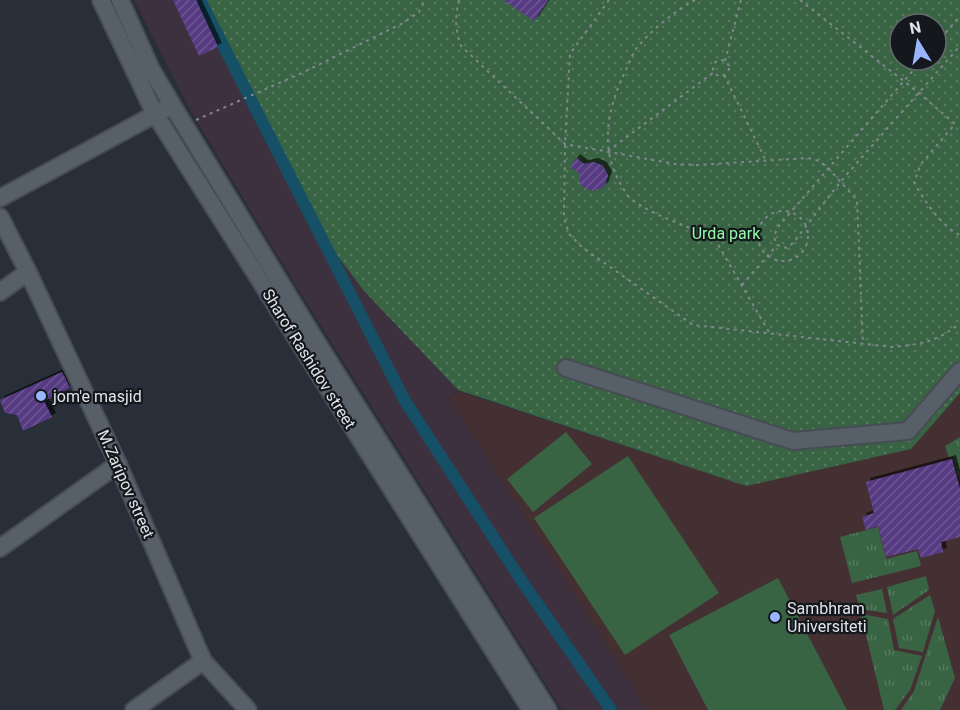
<svg xmlns="http://www.w3.org/2000/svg" width="960" height="710" font-family="Roboto,sans-serif">
  <style>
    .commercial { fill: #3e313f }
    .education { fill: #443033 }
    .grass { fill: url(#grass-tufts) }
    .park { fill: url(#park-dots); fill-rule: evenodd }
    .pitch { fill: #396443 }
    .lines { fill: none; stroke-linecap: round; stroke-linejoin: round }
    .canal { stroke: #165067; stroke-width: 12 }
    .building { fill: url(#building-hatch); filter: url(#shadow) }
    .minor-casing { stroke: #474c54; stroke-width: 20 }
    .path { stroke: #81878f; stroke-width: 2; stroke-dasharray: 3 4.5; stroke-linecap: butt }
    .minor { stroke: #575f69; stroke-width: 16 }
    .poi-dot { fill: #99b5fd; stroke: #14171b; stroke-width: 2 }
    .labels { text-anchor: middle; dominant-baseline: central; stroke-width: 4.5; stroke-linejoin: round; paint-order: stroke }
    .park-label { font-size: 16px; fill: #92f9a9; stroke: #14171b }
    .street-label { font-size: 16px; fill: #dfe4ea; stroke: #14171b }
    .poi-label { font-size: 16px; fill: #dfe4ea; stroke: #14171b; text-anchor: start }
  </style>
  <defs>
    <pattern id="grass-tufts" width="24" height="20" patternUnits="userSpaceOnUse" patternTransform="scale(1.5)"><rect width="24" height="20" fill="#396443"/><path d="M3 7l-1-3M5 7V3M7 7l1-3M15 17l-1-3M17 17v-4M19 17l1-3" fill="none" stroke="#557a5e"/></pattern>
    <pattern id="park-dots" width="8" height="8" patternUnits="userSpaceOnUse" patternTransform="scale(1.5)"><rect width="8" height="8" fill="#396443"/><path d="M2 2h.1M6 6h.1" fill="none" stroke="#557a5e" stroke-width="1.8" stroke-linecap="round"/></pattern>
    <pattern id="building-hatch" width="6" height="6" patternUnits="userSpaceOnUse" patternTransform="scale(1.5)"><rect width="6" height="6" fill="#563b83"/><path d="M-1 1l2-2M0 6l6-6M5 7l2-2" fill="none" stroke="#6e5795"/></pattern>
    <filter id="shadow"><feDropShadow dx="4" dy="-4" stdDeviation="0" flood-color="#0009"/></filter>
  </defs>
  <rect width="100%" height="100%" fill="#282f38"/>
  <polygon class="commercial" points="134,0 203,0 333,250 364,291 458,390 449,398 647,710 562,710 295,284 192,113"/>
  <polygon class="education" points="458,391 746,486 960,393 960,710 647,710 449,398"/>
  <g class="grass">
    <polygon points="960,437 960,483 953,457 949,458 945,446"/>
    <polygon points="878,527 886,559 917,551 921,566 852,583 840,537"/>
    <polygon points="926,576 929,590 893,615 887,587"/>
    <polygon points="882,589 887,613 860,609 856,595"/>
    <polygon points="930,595 935,611 923,652 899,648 893,619"/>
    <polygon points="861,614 888,619 894,650 922,656 910,690 895,710 884,710"/>
    <polygon points="938,617 955,678 940,710 901,710 914,691"/>
  </g>
  <path class="park" d="M204,0H960V393L911,449L746,486L458,390L364,291L333,250ZM900,24H936V60H900Z"/>
  <g class="pitch">
    <polygon points="566,432 592,464 533,512 507,479"/>
    <polygon points="628,456 719,593 625,655 534,518"/>
    <polygon points="778,578 847,710 708,710 669,635"/>
  </g>
  <g class="lines">
    <polyline class="canal" points="200,0 405,401 521,580 611,710"/>
  </g>
  <g class="building">
    <polygon points="173,0 196,0 218,47 199,56"/>
    <polygon points="503,0 548,0 534,21"/>
    <polygon points="576,158 584,164 594,162 603,166 608,175 605,185 602,188 592,191 583,187 580,183 579,173 570,167"/>
    <polygon points="62,372 70,388 44,401 52,417 23,431 17,415 5,413 0,400"/>
    <polygon points="952,459 960,489 960,537 941,542 943,552 921,558 918,549 886,557 878,526 866,530 862,517 874,513 866,482"/>
  </g>
  <g class="lines">
    <defs>
      <g id="minor">
        <polyline points="101,0 155,114 531,710"/>
        <polyline points="120,0 151,69 177,113 314,338 548,710"/>
        <polyline points="0,198 165,109"/>
        <polyline points="0,217 28,272 118,464 203,661 248,710"/>
        <polyline points="0,292 28,272"/>
        <polyline points="566,368 793,441 908,431 960,371"/>
        <polyline points="0,548 118,464"/>
        <polyline points="134,710 203,661"/>
      </g>
    </defs>
    <use href="#minor" class="minor-casing"/>
    <g class="path">
      <path d="M459,0C455,17 455,29 461,46L565,144L675,164L697,165L808,158L819,161L828,168L857,200L863,344"/>
      <path d="M609,0L570,54L565,144L564,217L569,234L583,248L693,325L893,347C922,344 937,342 960,323"/>
      <path d="M695,0C676,10 649,32 636,49C632,55 629,63 626,70C608,106 599,147 620,183C623,188 626,194 630,198C653,217 690,225 716,241L770,334"/>
      <path d="M800,0L919,93L955,124L921,164L914,182C922,198 943,228 960,235"/>
      <polyline points="936,44 960,16"/>
      <polyline points="922,60 777,228 774,237 777,245 787,248 793,243 841,181 960,46"/>
      <circle cx="721" cy="68" r="8"/>
      <polyline points="725,61 741,0"/>
      <polyline points="724,75 766,161"/>
      <polyline points="196,120 304,72 403,23 419,12 425,0"/>
      <polyline points="608,151 714,72"/>
      <circle cx="783" cy="236" r="25"/>
      <polyline points="742,285 777,245"/>
    </g>
    <use href="#minor" class="minor"/>
  </g>
  <g class="poi-dot">
    <circle cx="41" cy="396" r="6"/>
    <circle cx="775" cy="617" r="6"/>
  </g>
  <g class="labels">
    <g class="park-label">
      <text x="726" y="233">Urda park</text>
    </g>
    <g class="street-label">
      <text transform="translate(309 359) rotate(58)">Sharof Rashidov street</text>
      <text transform="translate(126 484) rotate(66)">M.Zaripov street</text>
    </g>
    <g class="poi-label">
      <text x="53" y="396">jom'e masjid</text>
      <text x="787" y="608">Sambhram<tspan x="787" dy="18">Universiteti</tspan></text>
    </g>
  </g>
  <g transform="translate(918 42) rotate(349)"><circle r="28" fill="#14171b" stroke="#65696e" stroke-width="1.5"/>
  <path d="M0-4.5L10 22L0 15L-10 22Z" fill="#99b5fd"/>
  <text y="-9" font-size="16" font-weight="bold" text-anchor="middle" fill="#dfe4ea">N</text>
  </g>
</svg>
